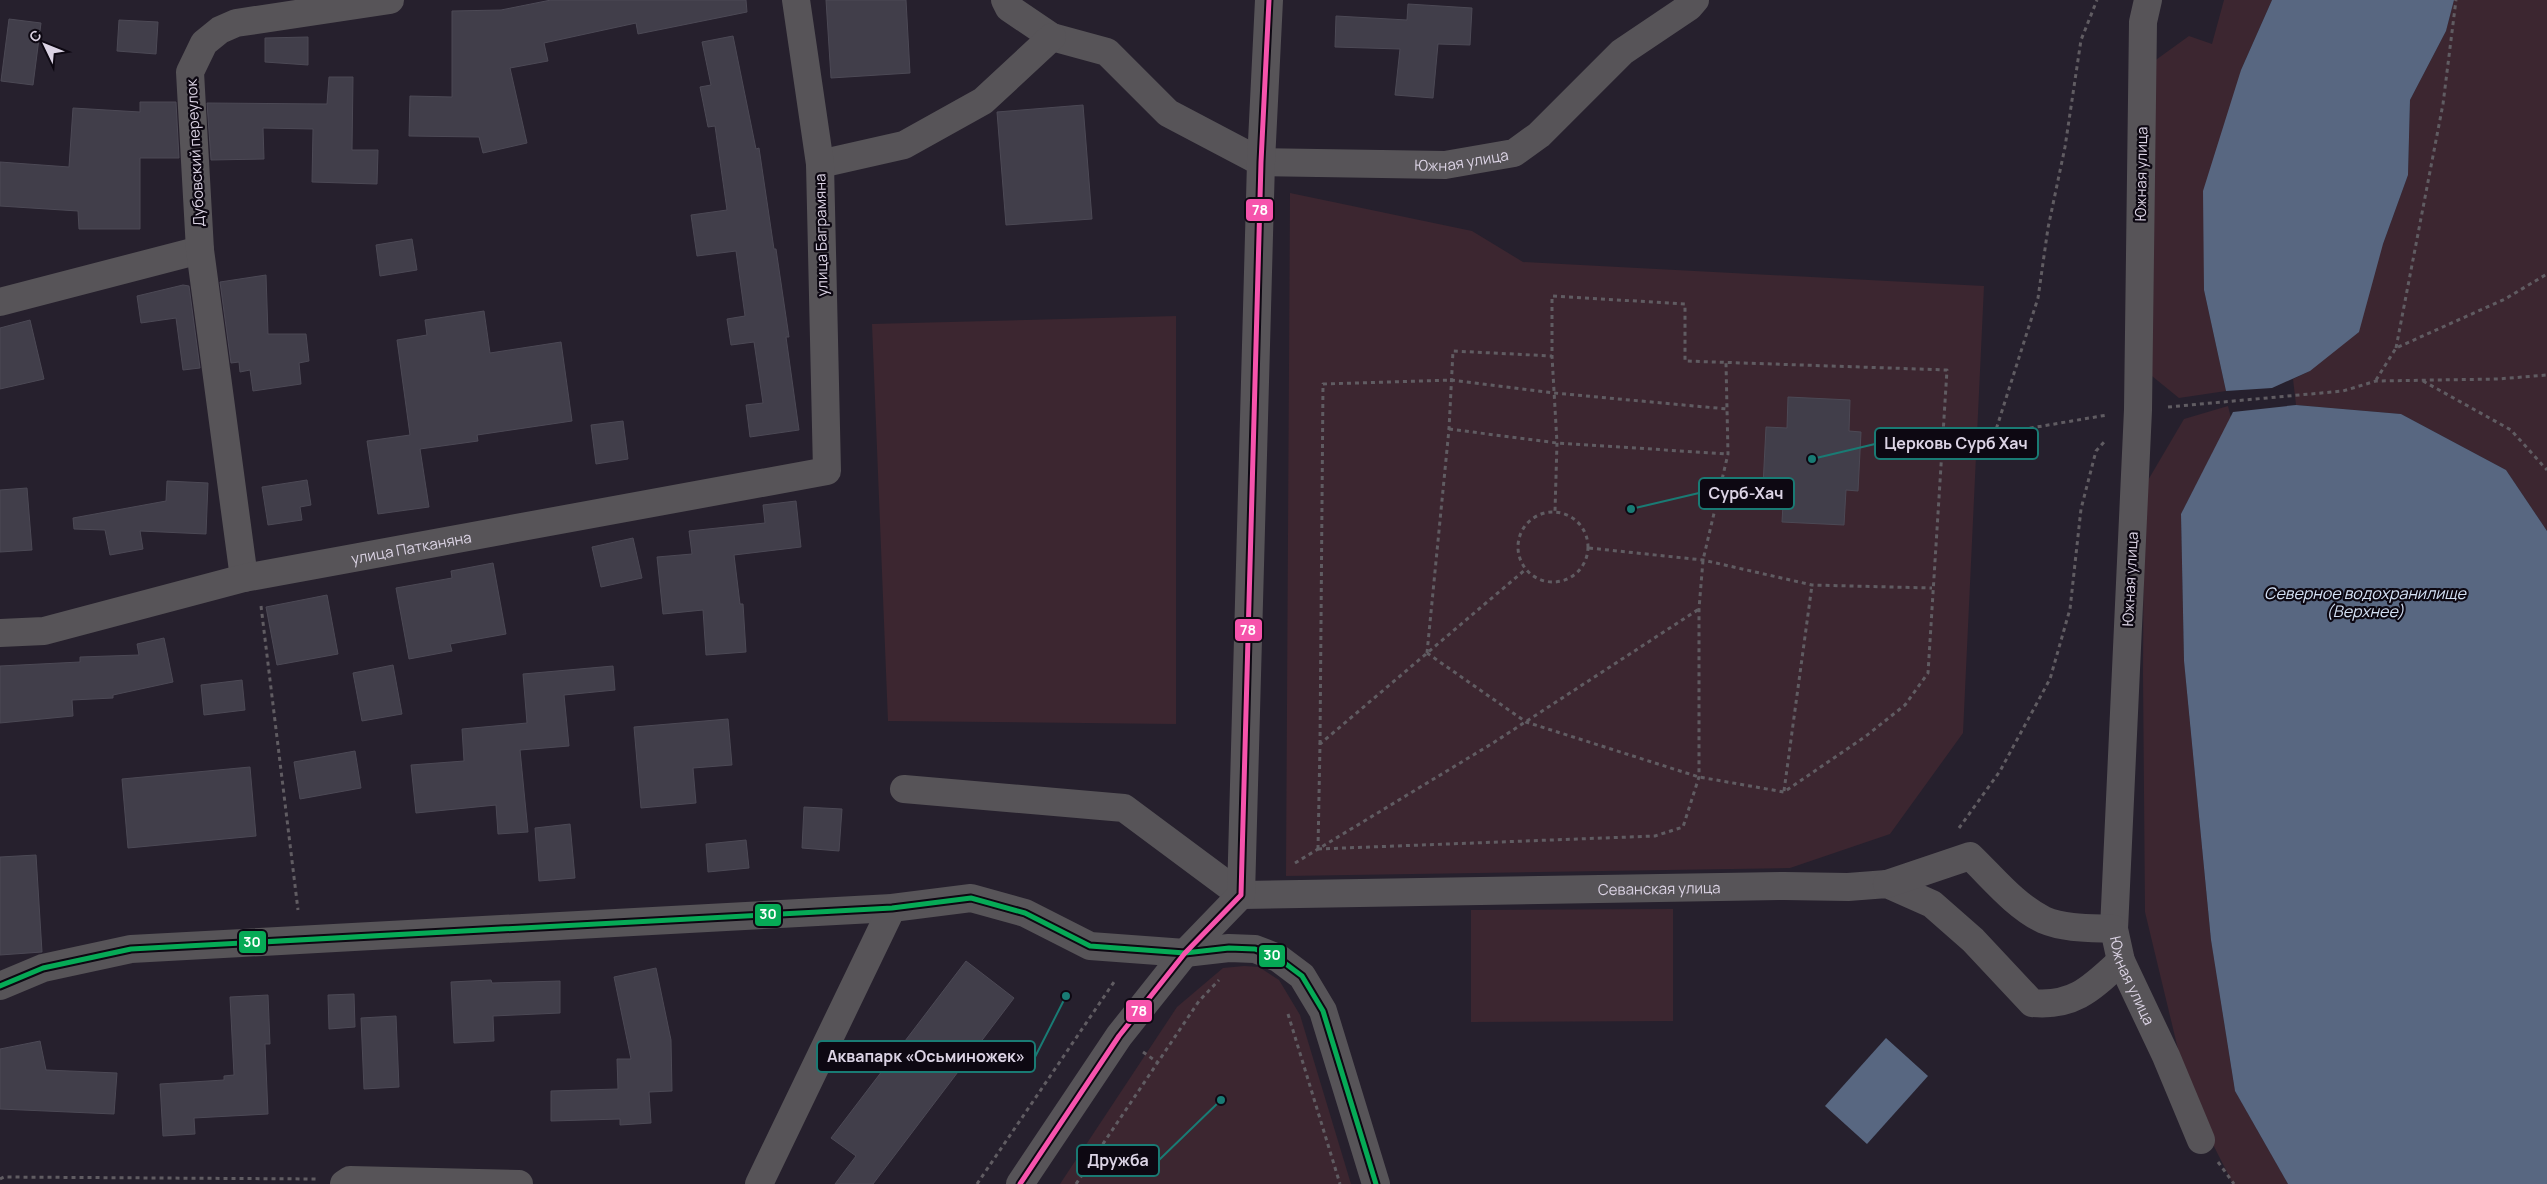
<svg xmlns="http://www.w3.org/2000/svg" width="2547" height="1184" font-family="Manrope,sans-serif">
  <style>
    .green { fill: #3c2630 }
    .water { fill: #586781 }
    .building { fill: #413e4a; stroke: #4c4955 }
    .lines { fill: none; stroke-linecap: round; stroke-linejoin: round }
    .path { stroke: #605c62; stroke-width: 3; stroke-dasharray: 4 4; stroke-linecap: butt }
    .minor { stroke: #575458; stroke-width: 28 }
    .bus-1-casing { stroke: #0d0812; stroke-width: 9 }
    .bus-2-casing { stroke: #0d0812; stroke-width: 9 }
    .bus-1 { stroke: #06aa56; stroke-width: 5 }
    .bus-2 { stroke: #f653ac; stroke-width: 5 }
    .labels { text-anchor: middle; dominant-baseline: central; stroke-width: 4.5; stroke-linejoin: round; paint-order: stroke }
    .street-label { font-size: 15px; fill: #dbd3e4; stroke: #0d0812 }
    .water-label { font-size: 16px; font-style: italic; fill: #d5e2f6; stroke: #0d0812 }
    .leader { fill: none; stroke: #197b74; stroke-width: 2 }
    .callout-dot { fill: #197b74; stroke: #0d0812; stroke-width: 2 }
    .callout { fill: #0d0812; stroke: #197b74; stroke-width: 2 }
    .callout-label { font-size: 16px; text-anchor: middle; font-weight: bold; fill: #dbd3e4 }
    .line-badge { stroke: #0d0812; stroke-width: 2 }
    .badge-label { font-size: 14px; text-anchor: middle; font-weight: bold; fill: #fff }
  </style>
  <rect width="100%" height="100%" fill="#26202d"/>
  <g class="green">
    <polygon points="2224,0 2272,0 2241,70 2204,290 2226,391 2179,398 2147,372 2153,62 2189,36 2212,44"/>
    <polygon points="2454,0 2547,0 2547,531 2506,470 2401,414 2296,405 2293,379 2310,371 2383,244 2408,175 2410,100 2446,31"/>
    <polygon points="1290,193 1472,231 1523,262 1984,286 1963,733 1890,834 1790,868 1286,876"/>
    <polygon points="1176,316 1176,724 888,721 872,324"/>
    <polygon points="2228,406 2231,418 2181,514 2184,661 2211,940 2235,1091 2288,1184 2233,1184 2190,1099 2145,912 2143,674 2144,487 2184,419"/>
    <polygon points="1673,909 1673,1021 1471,1022 1471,910"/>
    <polygon points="1244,966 1259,967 1279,980 1300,1015 1351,1184 1060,1184 1177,1007 1223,968"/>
  </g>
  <g class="water">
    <polygon points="2272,0 2454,0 2446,31 2410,100 2408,175 2383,244 2359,332 2310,371 2272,388 2226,391 2204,290 2203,191 2241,70"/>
    <polygon points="2296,405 2401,414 2506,470 2547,531 2547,1184 2288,1184 2235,1091 2211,940 2184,661 2181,514 2233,412"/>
    <polygon points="1886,1038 1928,1076 1867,1144 1825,1106"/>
  </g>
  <g class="building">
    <polygon points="551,0 746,0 747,12 638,34 636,23 544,43 548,61 510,68 527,143 483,153 479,137 409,136 410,96 452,97 452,11 501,10"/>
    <polygon points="826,0 906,0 910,73 831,78"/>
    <polygon points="1408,4 1472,8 1470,45 1438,44 1433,98 1395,95 1400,49 1335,47 1336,16 1407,20"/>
    <polygon points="9,19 41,23 33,85 1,81"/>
    <polygon points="119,20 158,22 156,54 117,51"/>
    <polygon points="733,36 756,149 759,148 774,249 776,249 789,337 786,337 799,430 750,437 746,405 763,403 754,342 731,345 727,319 745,316 736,251 697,256 691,215 727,210 715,126 708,127 700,87 711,85 702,42"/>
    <polygon points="308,37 308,65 265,62 265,38"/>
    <polygon points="329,77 353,77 352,150 378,150 377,184 312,182 313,129 263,128 264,159 211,160 207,103 327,104"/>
    <polygon points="140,102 176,102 179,158 140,158 140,229 79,229 78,211 0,206 0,162 69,167 73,108 140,112"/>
    <polygon points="1083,105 1092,219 1006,225 997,112"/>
    <polygon points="412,239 417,270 380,276 376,245"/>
    <polygon points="266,275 268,334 306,334 309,361 299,363 301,384 253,391 250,370 240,372 239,362 231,363 220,282"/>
    <polygon points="183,285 189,286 200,368 183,370 176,318 141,323 137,296"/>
    <polygon points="484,311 490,353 561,342 572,421 477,435 478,441 420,449 429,507 378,514 367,441 410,435 397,340 427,335 425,320"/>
    <polygon points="30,320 44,379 0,389 0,328"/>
    <polygon points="1788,397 1850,400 1849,431 1861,432 1858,491 1846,490 1844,525 1782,522 1784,487 1763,486 1766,427 1787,428"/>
    <polygon points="623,421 628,459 596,464 591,425"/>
    <polygon points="307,480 311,505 300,507 302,520 268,525 262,487"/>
    <polygon points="167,481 208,483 206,534 140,531 143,549 110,555 105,530 74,529 73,518 166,501"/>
    <polygon points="27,488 32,550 0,552 0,490"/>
    <polygon points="796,501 801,547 734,555 740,604 743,604 746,652 706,655 703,610 663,614 657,557 692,554 689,531 765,523 763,505"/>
    <polygon points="633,538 642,578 601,587 592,547"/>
    <polygon points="493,563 506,634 450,644 452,651 409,659 396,588 452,578 451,571"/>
    <polygon points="327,595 338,654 277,665 266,607"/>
    <polygon points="164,638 173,682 113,695 113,698 72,700 73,716 0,723 0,666 80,662 80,657 139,655 137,644"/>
    <polygon points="393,665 402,714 362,721 353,673"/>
    <polygon points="613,666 615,690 564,695 569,746 520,750 528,832 498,834 496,805 416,813 411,765 464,761 462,729 527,723 523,674"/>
    <polygon points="242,680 245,710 204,715 201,685"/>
    <polygon points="728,719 732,765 693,768 696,803 641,808 634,727"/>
    <polygon points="355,751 361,788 300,799 294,762"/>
    <polygon points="250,767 256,836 128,848 122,779"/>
    <polygon points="804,807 842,809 839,851 802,848"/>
    <polygon points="570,824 575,878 539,881 535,828"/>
    <polygon points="746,840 749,868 708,872 706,844"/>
    <polygon points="36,855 42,952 0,955 0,857"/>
    <polygon points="966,961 1014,998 873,1184 835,1184 856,1156 831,1138"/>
    <polygon points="656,968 671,1040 672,1091 649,1092 651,1123 620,1125 620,1119 551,1121 551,1091 618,1089 617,1059 631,1059 614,977"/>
    <polygon points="491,980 492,983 560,981 560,1013 493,1016 494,1041 454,1043 451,982"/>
    <polygon points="354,994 355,1027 329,1029 328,995"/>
    <polygon points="268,995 270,1044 265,1044 268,1114 194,1118 195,1134 163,1136 160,1084 224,1080 224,1076 234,1075 230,997"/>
    <polygon points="396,1016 399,1087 364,1089 361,1018"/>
    <polygon points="40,1041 46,1070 117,1073 114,1114 0,1109 0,1049"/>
  </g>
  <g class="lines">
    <g class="path">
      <polyline points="2396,348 2443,104 2456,0"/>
      <polyline points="2376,380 2396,348 2505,299 2547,274"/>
      <polyline points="2423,381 2511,430 2547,470"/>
      <polyline points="2168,407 2343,391 2376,381 2498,379 2547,375"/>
      <polyline points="1449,429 1557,443 1728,454"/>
      <polyline points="1994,436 2038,298 2048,228 2065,147 2081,40 2097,0"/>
      <polyline points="1943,443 2107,415"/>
      <circle cx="1553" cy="547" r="35"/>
      <polyline points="1589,548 1703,560 1812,585 1932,588"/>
      <polyline points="261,606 298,910"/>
      <polyline points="1427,653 1526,722 1699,777 1784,792 1866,736 1905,705 1928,673 1947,370 1685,361 1685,304 1552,296 1552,356 1557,443 1555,511"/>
      <polyline points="1427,653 1449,429 1453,351 1552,356"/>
      <polyline points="1320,744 1323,384 1451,380 1554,393 1727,409"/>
      <polyline points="1784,791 1812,585"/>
      <polyline points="1959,828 2000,771 2050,679 2070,609 2081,509 2096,451 2105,441"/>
      <polyline points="1318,849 1655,836 1683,827 1699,777 1699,609 1703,560 1728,454 1726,363"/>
      <polyline points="1318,849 1320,744 1526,569"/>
      <polyline points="1295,863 1493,743 1699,609"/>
      <polyline points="1288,1014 1340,1184"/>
      <polyline points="1143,1052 1157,1062"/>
      <polyline points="2218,1162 2234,1184"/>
      <polyline points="0,1179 4,1177 316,1179"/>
      <polyline points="977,1184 1116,979"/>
      <polyline points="1076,1184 1199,1001 1219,980"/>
    </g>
    <g class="minor">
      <path id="s1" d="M1005,0L1009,8L1052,37L1107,52L1168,113L1261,162L1445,165L1514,153L1539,135L1622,52L1689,7L1695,0"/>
      <path id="s2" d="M2148,0L2143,22L2138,410L2114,929L2121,961L2166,1056L2201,1140"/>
      <polyline points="820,164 904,145 983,101 1052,37"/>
      <polyline points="0,302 200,250"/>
      <polyline points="244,578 200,250 190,72 204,43 220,30 236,23 390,0"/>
      <path id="s3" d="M0,633L44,631L244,578L827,471L820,164L796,0"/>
      <path id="s4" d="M904,789L1124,808L1241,895L1784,886L1848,887L1887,884L1932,904L1973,940L2032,1003C2074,1007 2092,988 2121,961"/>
      <path d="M1887,884L1970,856C1993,878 2015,906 2044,920C2065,929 2092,928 2114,929"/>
      <polyline points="0,986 43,968 131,949 892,908 971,898 1025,913 1090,946 1185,953 1229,948 1255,949 1278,958 1302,976 1323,1011 1376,1184"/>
      <polyline points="344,1184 350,1180 519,1184"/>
      <polyline points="759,1184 892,908"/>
      <polyline points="1020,1184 1119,1036 1185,953 1241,895 1261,162 1269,0"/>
    </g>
    <defs>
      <polyline id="bus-1" points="0,986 43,968 131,949 892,908 971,898 1025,913 1090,946 1185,953 1229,948 1255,949 1278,958 1302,976 1323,1011 1376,1184"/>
      <polyline id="bus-2" points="1020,1184 1119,1036 1185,953 1241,895 1261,162 1269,0"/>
    </defs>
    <use href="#bus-1" class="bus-1-casing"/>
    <use href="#bus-2" class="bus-2-casing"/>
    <use href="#bus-1" class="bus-1"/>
    <use href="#bus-2" class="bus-2"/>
  </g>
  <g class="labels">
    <g class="street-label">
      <text transform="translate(195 153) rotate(-93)">Дубовский переулок</text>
      <text stroke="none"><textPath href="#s1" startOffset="510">Южная улица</textPath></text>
      <text transform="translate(2141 174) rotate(-89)">Южная улица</text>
      <text transform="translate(821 235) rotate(-91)">улица Баграмяна</text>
      <text stroke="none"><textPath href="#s3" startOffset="421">улица Патканяна</textPath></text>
      <text transform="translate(2130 579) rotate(-87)">Южная улица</text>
      <text stroke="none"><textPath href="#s4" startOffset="785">Севанская улица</textPath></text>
      <text stroke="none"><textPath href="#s2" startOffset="985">Южная улица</textPath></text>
    </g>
    <g class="water-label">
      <text x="2365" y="593">Северное водохранилище<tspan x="2365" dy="18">(Верхнее)</tspan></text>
    </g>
  </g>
  <path class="leader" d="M1812 459L1875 444M1631 509L1699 493M1066 996L1035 1057M1221 1100L1159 1160"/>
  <g class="callout-dot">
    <circle cx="1812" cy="459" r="5"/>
    <circle cx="1631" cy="509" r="5"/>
    <circle cx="1066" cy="996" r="5"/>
    <circle cx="1221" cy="1100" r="5"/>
  </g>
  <g class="callout">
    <rect x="1875" y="428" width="163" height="31" rx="5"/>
    <rect x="1699" y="478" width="95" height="31" rx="5"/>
    <rect x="817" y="1041" width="218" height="31" rx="5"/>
    <rect x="1077" y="1145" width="82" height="31" rx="5"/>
  </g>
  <g class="callout-label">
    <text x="1956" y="449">Церковь Сурб Хач</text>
    <text x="1746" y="499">Сурб-Хач</text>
    <text x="926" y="1062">Аквапарк «Осьминожек»</text>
    <text x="1118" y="1166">Дружба</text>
  </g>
  <g class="line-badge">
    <rect x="1245" y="198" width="29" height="24" rx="5" fill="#f653ac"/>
    <rect x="1234" y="618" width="29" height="24" rx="5" fill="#f653ac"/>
    <rect x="754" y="903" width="28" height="24" rx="5" fill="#06aa56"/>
    <rect x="238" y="930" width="29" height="24" rx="5" fill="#06aa56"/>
    <rect x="1258" y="944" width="28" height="24" rx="5" fill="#06aa56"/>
    <rect x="1125" y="999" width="28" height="24" rx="5" fill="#f653ac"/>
  </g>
  <g class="badge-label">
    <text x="1260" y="215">78</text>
    <text x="1248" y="635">78</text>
    <text x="768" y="919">30</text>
    <text x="252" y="947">30</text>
    <text x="1272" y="960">30</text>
    <text x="1139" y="1016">78</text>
  </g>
  <g transform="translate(45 45) rotate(313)" stroke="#0d0812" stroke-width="4" paint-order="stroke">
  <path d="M0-4L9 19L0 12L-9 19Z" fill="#dbd3e4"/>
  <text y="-8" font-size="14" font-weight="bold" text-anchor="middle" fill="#dbd3e4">С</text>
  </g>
</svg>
